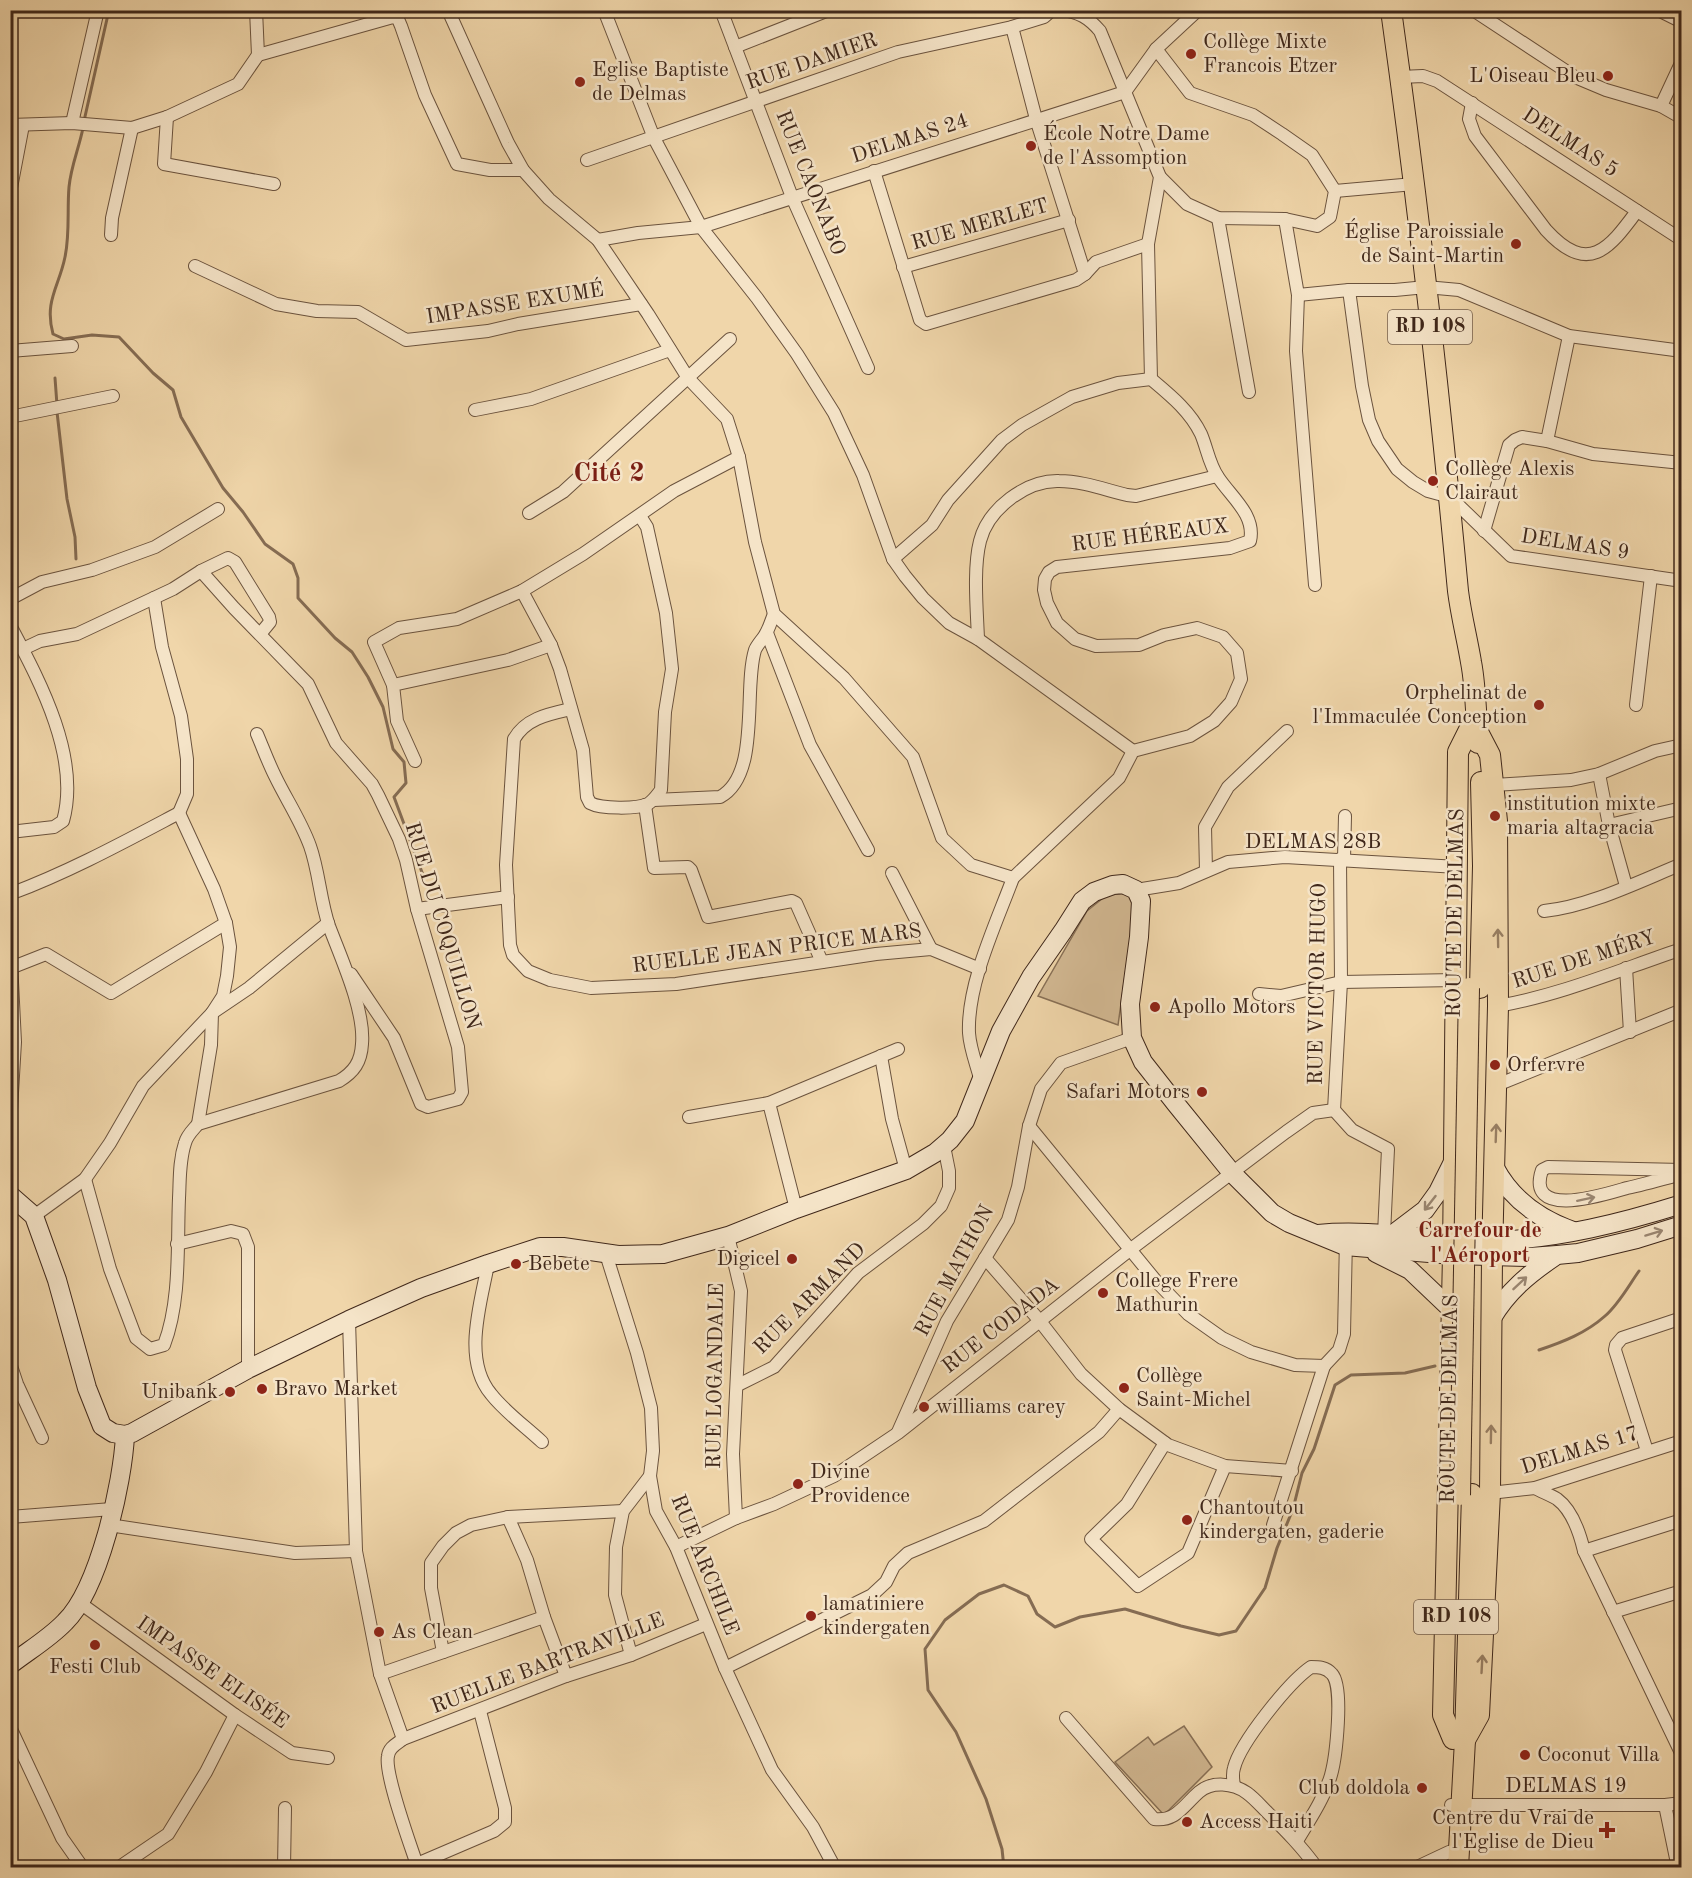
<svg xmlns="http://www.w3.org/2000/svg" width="1692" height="1878" font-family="'Old Standard TT',serif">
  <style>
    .green { fill: #d2b892; stroke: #887056; stroke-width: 1.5 }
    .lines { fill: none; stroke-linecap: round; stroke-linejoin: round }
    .stream { stroke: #856c53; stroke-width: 3 }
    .street-casing { stroke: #6b533e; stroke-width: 14 }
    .secondary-casing { stroke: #3f271a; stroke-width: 20 }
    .primary-casing { stroke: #3f271a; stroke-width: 22 }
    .street { stroke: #f5e4c8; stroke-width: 12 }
    .secondary { stroke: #f5e4c8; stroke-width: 18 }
    .primary { stroke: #f0d6aa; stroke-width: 20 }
    .primary-bridge-casing { stroke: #3f271a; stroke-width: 22; stroke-linecap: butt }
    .primary-bridge { stroke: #f0d6aa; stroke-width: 20 }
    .oneway { stroke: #987e62 }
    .oneway2 { stroke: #9a8671 }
    .poi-dot { fill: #8f2418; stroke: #f5e4c8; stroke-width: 2 }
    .labels { text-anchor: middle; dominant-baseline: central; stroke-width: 5; stroke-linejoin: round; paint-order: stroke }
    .shield { fill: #f5e4c8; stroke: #76604e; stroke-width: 1.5 }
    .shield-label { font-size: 20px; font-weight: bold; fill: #3f271a }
    .poi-label { font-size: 21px; fill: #3f271a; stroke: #f5e4c8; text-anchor: start }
    .street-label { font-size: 21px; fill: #3f271a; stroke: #f5e4c8 }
    .neighbourhood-label { font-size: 22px; font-weight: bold; fill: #7a1f14; stroke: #f5e4c8 }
    .district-label { font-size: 27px; font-weight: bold; fill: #7a1f14; stroke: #f5e4c8 }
  </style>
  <rect width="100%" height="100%" fill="#f0d6aa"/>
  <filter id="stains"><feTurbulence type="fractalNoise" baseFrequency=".00333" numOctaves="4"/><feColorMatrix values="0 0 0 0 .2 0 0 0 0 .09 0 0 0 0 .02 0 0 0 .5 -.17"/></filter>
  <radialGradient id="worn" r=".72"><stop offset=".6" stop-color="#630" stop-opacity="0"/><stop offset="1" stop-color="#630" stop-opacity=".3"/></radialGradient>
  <g class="green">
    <polygon points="1108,894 1130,894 1135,905 1118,1025 1038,996 1087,911"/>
    <polygon points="1184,1726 1212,1767 1164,1815 1115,1762 1148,1737 1154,1745"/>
  </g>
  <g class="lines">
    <g class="stream">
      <polyline points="84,121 109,10"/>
      <path d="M83,128C79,148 71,166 69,187C67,210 70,234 65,257C59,287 44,301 53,334L64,339L92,335L119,337L153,373L173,390L181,417L223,488L243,512L265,544L293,564L298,578V598L335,638L352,652L368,677L383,707L393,749L404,762L406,783L394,797L423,875"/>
      <polyline points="55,378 57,405"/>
      <polyline points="57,412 67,499 75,537 76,559"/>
      <path d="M1539,1350C1563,1342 1586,1333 1605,1316C1619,1304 1629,1285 1639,1271"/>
      <polyline points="1004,1868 1002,1849 986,1799 956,1732 928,1690 925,1649 945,1620 979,1594 1004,1585 1028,1596 1037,1614 1055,1627 1080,1617 1125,1609 1181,1626 1219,1635 1236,1631 1265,1588 1277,1548 1293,1509 1302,1473 1314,1449 1335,1385 1351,1375 1405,1373 1435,1366"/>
    </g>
    <defs>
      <g id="street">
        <polyline points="256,10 258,55"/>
        <path d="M448,10L508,143L523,170L549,199L598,240L648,314L688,378L727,419L739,457L755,542L774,614L844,678L913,757L942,838L971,865L1013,878C996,924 967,984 969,1033C970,1049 977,1066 981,1082"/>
        <polyline points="604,10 654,138 701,227 757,298 797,354 834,413 863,475 893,559 905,576 923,598 949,623 978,639 1133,751"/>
        <polyline points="721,10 792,197 868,368"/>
        <polyline points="1473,10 1575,77 1606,90 1661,106 1682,118"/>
        <polyline points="1658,10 1682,22"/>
        <polyline points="1012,27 1036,119 1085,274"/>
        <polyline points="735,47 829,10"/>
        <polyline points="1156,49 1190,93 1253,115 1282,134 1312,155 1335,191 1330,217 1317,226 1285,219 1218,218 1187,204 1160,177"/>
        <polyline points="258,55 393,17 398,19 401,26 425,95 457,164 490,170 523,170"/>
        <polyline points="1400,77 1423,76 1437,81 1682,240"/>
        <path d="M1472,103L1469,119L1475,136L1546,230C1588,276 1609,249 1637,211"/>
        <polyline points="1661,106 1682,61"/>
        <polyline points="167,117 164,164 274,184"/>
        <polyline points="72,123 98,10"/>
        <polyline points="10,125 72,123 132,128 167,117 238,84 258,55"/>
        <polyline points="587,160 898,52 1012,27 1044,17 1052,10"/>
        <polyline points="874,171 920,320 926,324 1076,280 1085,274 1096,262 1148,244"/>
        <polyline points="1335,191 1414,184"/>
        <polyline points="10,193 23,125"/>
        <polyline points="1218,218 1249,392"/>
        <polyline points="1285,219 1298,295 1296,351 1315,585"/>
        <polyline points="111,235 112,218 132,128"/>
        <polyline points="598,240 638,233 701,227 1125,92 1156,49 1198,10"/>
        <polyline points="195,266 276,304 317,311 358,312 406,340 488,331 518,324 641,304"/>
        <polyline points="903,267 1069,220"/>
        <polyline points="1349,290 1362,386 1369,420 1378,441 1397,469 1413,482 1428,491 1450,497 1511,556 1682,581"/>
        <polyline points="1298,295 1349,290 1395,290 1426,287 1459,290 1569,336 1682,351"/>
        <polyline points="10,351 72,346"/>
        <polyline points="475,410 531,399 670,350"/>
        <polyline points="10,417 113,396"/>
        <polyline points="1547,441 1569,336"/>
        <polyline points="529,513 563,492 730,339"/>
        <polyline points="10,525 11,525"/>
        <polyline points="1484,531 1509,445 1515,440 1522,437 1547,441 1593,454 1682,463"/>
        <polyline points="893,559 932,525 948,500 1002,440 1022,425 1072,397 1118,383 1151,379"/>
        <polyline points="201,571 234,608 308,684 336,743 372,784 378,795 399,839 406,860 417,909 458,1047 462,1092 458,1099 428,1107 421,1104 394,1038 351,974"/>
        <path d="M522,591L551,645L560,669L583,750L587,797L590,803C601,809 637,809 648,804C654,800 657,795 661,790L665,712L672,669L666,613L647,527L640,516"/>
        <polyline points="154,598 162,647 181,716 187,759 187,794 179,813"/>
        <polyline points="10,599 42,582 92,570 155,547 218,509"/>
        <path d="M10,625C39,680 81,757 63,821L54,827L10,832"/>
        <polyline points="767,633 810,745 868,850"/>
        <path d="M978,639C977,611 973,568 980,541C988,509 1026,480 1059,481C1082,481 1106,490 1127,495L1136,496L1217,476"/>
        <polyline points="23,649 40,641 77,634 173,589 201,571 228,558 235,562 269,617 270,622 261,633"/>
        <polyline points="393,685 374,642 399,628 457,619 522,591 583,554 674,491 739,457"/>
        <polyline points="1636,705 1651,576"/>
        <path d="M571,709C549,714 526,718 514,739L506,865L510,945L513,955L528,971L550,980L591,988L676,984L876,954L931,949L980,969"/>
        <polyline points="415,761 397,721 393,685 508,660 551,645"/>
        <polyline points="1599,774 1609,825 1626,886"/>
        <polyline points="1494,785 1571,780 1599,774 1655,751 1682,745"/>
        <path d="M654,800L720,797C761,775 743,689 755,650C757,645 762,640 765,635C769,629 771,621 774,614"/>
        <polyline points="645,805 654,868 688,867 691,870 708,917 792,901 796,903 822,962"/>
        <polyline points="179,813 214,889 226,923 230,947 227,976 223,996 212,1013 211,1045 198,1124"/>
        <polyline points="1609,825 1682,808"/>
        <polyline points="1344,859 1345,816"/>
        <polyline points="1206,871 1205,827 1228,787 1287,731"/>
        <polyline points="892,873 931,949"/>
        <path d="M1013,878L1119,778L1133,751L1190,736L1214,721L1231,702L1241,679L1237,653L1223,637L1197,628L1164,635L1139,645L1096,646L1075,639L1057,623L1047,603L1044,590L1045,579L1049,572L1057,567L1230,548L1250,541C1256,515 1231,497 1218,477C1209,464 1207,448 1201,434C1190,411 1170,395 1151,379L1148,244L1160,177L1100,31C1089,18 1079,12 1062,10"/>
        <polyline points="1136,890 1179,883 1228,862 1285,857 1458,867"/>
        <path d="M10,894C69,872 124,842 179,813"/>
        <polyline points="417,909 508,897"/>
        <path d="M1544,911C1588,907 1640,881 1682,864"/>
        <polyline points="10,942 15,1042 10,1126"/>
        <polyline points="13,967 46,954 111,993 226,923"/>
        <polyline points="1626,968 1630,1032"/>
        <polyline points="1259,994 1281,996 1341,982 1456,980"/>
        <path d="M1498,1006C1561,995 1622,969 1682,949"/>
        <polyline points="881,1056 892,1119 906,1170"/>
        <polyline points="1497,1085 1682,1010"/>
        <polyline points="769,1103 796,1209"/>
        <polyline points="1334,1110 1341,982 1340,859"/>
        <polyline points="1334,1110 1352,1130 1388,1149 1384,1234"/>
        <polyline points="689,1117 769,1103 898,1049"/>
        <polyline points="1029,1126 1156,1281 1188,1314 1222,1338 1251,1352 1295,1365 1324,1366"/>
        <path d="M1682,1170L1548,1167L1542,1170C1525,1221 1606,1194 1627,1188C1645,1184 1663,1179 1682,1174"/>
        <path d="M85,1179L110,1269L136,1338L150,1349L164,1345C181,1301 177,1245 179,1198C180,1180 179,1161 185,1143C187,1135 193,1130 198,1124L339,1081C354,1072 361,1062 362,1044C365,1010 341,958 329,926C320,900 319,871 310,846C301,821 286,799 275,776C268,762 263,748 257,734"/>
        <polyline points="34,1216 85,1179 110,1143 143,1086 212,1013 249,988 328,923"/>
        <polyline points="728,1236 741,1291 733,1454 736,1518"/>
        <polyline points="177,1244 231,1231 243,1234 248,1247 248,1369"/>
        <polyline points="606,1254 637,1353 651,1408 653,1451 650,1476 656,1511 676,1547 725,1668 772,1770 813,1827 835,1868"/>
        <polyline points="985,1258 1039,1320 1081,1374 1119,1409 1168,1445 1225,1466 1292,1471"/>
        <path d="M488,1264C481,1303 462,1359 491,1394C505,1412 526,1427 542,1442"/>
        <polyline points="349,1320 356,1551 380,1674 403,1739"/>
        <polyline points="10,1363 17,1384 42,1438"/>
        <polyline points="1324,1366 1339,1350 1344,1334 1346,1239"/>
        <polyline points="738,1385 774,1367 858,1273 923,1224 941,1206 949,1188 949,1171 944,1146"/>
        <polyline points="898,1432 947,1321 1008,1220 1018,1187 1029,1126 1041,1089 1061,1063 1132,1038"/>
        <polyline points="1165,1443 1127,1504 1091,1539 1138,1586 1188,1553 1225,1466"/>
        <polyline points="1647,1451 1615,1350 1616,1345 1622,1338 1682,1318"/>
        <path d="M1535,1488C1542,1492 1551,1495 1557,1499C1572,1510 1580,1534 1584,1551L1682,1755"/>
        <polyline points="1490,1493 1535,1488 1682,1441"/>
        <polyline points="10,1517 112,1509"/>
        <polyline points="508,1517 527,1560 544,1617 566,1676"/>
        <polyline points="109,1525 295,1553 356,1551"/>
        <polyline points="1273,1525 1324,1366"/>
        <polyline points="676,1547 736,1518 774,1504 834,1476 898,1433 1131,1249 1286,1132 1313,1113 1334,1110"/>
        <polyline points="1584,1551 1682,1520"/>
        <polyline points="80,1603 235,1715 292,1753 328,1758"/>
        <polyline points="1613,1612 1682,1591"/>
        <polyline points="443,1652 431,1588 431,1563 443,1546 456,1533 471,1525 508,1517 623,1511"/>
        <polyline points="631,1655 615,1595 616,1547 623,1511 650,1476"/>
        <polyline points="725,1668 872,1595 886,1582 894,1566 908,1553 984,1521 1099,1432 1119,1409"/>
        <polyline points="380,1674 544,1617"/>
        <path d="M1066,1718L1154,1819C1176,1822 1184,1805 1199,1792C1212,1781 1233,1783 1247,1793C1254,1798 1261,1806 1267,1812C1285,1830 1302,1847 1317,1868"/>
        <polyline points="10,1727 62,1838 83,1868"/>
        <path d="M1234,1786C1233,1780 1232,1774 1234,1768C1240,1743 1289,1682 1311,1667C1318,1667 1326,1667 1332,1674C1344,1687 1336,1757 1331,1775C1324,1799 1310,1819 1297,1841"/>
        <polyline points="1451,1805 1665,1805 1682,1803"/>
        <polyline points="1665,1805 1678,1868"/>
        <polyline points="417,1864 494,1831 505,1822 505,1808 480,1711"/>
        <polyline points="118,1868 168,1834 206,1772 235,1715"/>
        <polyline points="284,1868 285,1808"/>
        <path d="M418,1868C411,1846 384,1774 388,1756C389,1747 397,1744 403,1739L566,1676L631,1655L706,1624"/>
        <polyline points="1415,1868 1449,1852 1459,1850"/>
      </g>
      <g id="secondary">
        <path d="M1495,1168C1512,1200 1539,1219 1573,1231"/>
        <polyline points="10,1195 34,1216 57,1280 87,1388 102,1426 113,1433 125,1435 132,1433 248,1369 349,1320 421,1288 488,1264 540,1247 563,1247 618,1255 663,1254 728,1236 796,1209 906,1170 935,1153 950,1140 965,1121 1001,1031 1031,977 1063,931 1082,901 1094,892 1113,885 1123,884 1136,890 1141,901 1139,937 1130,1004 1132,1038 1143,1062 1176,1104 1232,1173 1272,1213 1289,1223 1345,1246 1453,1255 1530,1257 1557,1255 1578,1253 1637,1239 1682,1225"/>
        <path d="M1318,1234C1378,1228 1438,1243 1497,1241C1561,1238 1621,1223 1682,1204"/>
        <polyline points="1392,1235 1425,1210 1438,1192 1454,1160"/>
        <polyline points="1376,1253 1410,1270 1452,1310"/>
        <path d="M1492,1318C1508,1291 1529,1274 1554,1257"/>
        <path d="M10,1665C28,1651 50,1638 65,1622C99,1589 123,1482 125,1435"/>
      </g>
      <g id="primary">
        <path d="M1391,10C1418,203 1440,397 1458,591C1461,615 1467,638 1471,662C1476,688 1476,717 1478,743"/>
        <polyline points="1480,988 1483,866 1481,782"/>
        <polyline points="1453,1739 1443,1715 1453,1255 1458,752 1469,730"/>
        <polyline points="1465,1740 1479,1715 1490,1493 1492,1256 1498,1006 1497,821 1490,755 1477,730"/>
        <polyline points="1458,1868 1465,1740 1472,1494"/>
      </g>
    </defs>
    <use href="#street" class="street-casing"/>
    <use href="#secondary" class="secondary-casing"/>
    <use href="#primary" class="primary-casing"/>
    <use href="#street" class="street"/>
    <use href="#secondary" class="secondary"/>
    <use href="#primary" class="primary"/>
    <defs>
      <polyline id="primary-bridge" points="1460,1495 1469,988"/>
    </defs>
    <use href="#primary-bridge" class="primary-bridge-casing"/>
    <use href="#primary-bridge" class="primary-bridge"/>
  </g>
  <defs><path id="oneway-shaft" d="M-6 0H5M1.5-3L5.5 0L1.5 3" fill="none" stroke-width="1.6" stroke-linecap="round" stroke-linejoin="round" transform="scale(1.5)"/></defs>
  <g class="oneway">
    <use href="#oneway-shaft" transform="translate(1498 938) rotate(-91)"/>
    <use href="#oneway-shaft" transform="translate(1496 1133) rotate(-88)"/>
    <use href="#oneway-shaft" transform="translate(1491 1434) rotate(-89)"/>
    <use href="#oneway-shaft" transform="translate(1482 1664) rotate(-87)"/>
  </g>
  <g class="oneway2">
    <use href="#oneway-shaft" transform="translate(1586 1199) rotate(-12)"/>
    <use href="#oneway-shaft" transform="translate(1430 1203) rotate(128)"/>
    <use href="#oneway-shaft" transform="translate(1654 1233) rotate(-17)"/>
    <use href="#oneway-shaft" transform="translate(1520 1283) rotate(-43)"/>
  </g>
  <g class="poi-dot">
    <circle cx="1191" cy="54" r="6"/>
    <circle cx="1608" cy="76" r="6"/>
    <circle cx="580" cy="82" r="6"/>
    <circle cx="1031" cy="146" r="6"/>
    <circle cx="1516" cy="244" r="6"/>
    <circle cx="1433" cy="481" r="6"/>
    <circle cx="1539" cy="705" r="6"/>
    <circle cx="1495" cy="816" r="6"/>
    <circle cx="1155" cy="1007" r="6"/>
    <circle cx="1495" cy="1065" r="6"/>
    <circle cx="1202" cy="1092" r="6"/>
    <circle cx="792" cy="1259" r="6"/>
    <circle cx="516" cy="1264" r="6"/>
    <circle cx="1103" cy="1293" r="6"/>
    <circle cx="1124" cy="1388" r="6"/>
    <circle cx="262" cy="1389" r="6"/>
    <circle cx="230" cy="1392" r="6"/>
    <circle cx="924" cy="1407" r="6"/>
    <circle cx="798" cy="1484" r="6"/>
    <circle cx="1187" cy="1520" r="6"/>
    <circle cx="811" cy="1616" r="6"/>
    <circle cx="379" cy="1632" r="6"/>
    <circle cx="95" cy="1645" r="6"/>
    <circle cx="1525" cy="1755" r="6"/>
    <circle cx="1422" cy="1788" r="6"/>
    <circle cx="1187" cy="1822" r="6"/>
    <path d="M1604 1821h6v6h6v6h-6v6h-6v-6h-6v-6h6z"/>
  </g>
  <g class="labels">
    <g class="shield">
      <rect x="1388" y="310" width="84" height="34" rx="4.5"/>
      <rect x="1414" y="1600" width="84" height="34" rx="4.5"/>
    </g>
    <g class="shield-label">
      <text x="1430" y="327">RD 108</text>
      <text x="1456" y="1617">RD 108</text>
    </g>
    <g class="poi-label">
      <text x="1203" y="42">Collège Mixte<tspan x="1203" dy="24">Francois Etzer</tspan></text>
      <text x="592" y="70">Eglise Baptiste<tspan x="592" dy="24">de Delmas</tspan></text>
      <text x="1596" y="76" text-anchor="end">L'Oiseau Bleu</text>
      <text x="1043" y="134">École Notre Dame<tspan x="1043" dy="24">de l'Assomption</tspan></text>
      <text x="1504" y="232" text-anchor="end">Église Paroissiale<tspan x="1504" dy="24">de Saint-Martin</tspan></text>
      <text x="1445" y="469">Collège Alexis<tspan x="1445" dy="24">Clairaut</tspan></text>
      <text x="1527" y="693" text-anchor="end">Orphelinat de<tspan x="1527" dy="24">l'Immaculée Conception</tspan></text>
      <text x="1507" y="804">institution mixte<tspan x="1507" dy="24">maria altagracia</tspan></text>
      <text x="1167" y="1007">Apollo Motors</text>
      <text x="1507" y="1065">Orfervre</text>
      <text x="1190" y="1092" text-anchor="end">Safari Motors</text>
      <text x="780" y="1259" text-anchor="end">Digicel</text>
      <text x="528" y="1264">Bebete</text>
      <text x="1115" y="1281">College Frere<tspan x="1115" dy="24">Mathurin</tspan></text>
      <text x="1136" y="1376">Collège<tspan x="1136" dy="24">Saint-Michel</tspan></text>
      <text x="274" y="1389">Bravo Market</text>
      <text x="218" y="1392" text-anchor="end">Unibank</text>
      <text x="936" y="1407">williams carey</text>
      <text x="810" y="1472">Divine<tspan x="810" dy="24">Providence</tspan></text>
      <text x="1199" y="1508">Chantoutou<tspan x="1199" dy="24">kindergaten, gaderie</tspan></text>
      <text x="823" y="1604">lamatiniere<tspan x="823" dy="24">kindergaten</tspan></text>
      <text x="391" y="1632">As Clean</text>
      <text x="95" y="1667" text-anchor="middle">Festi Club</text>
      <text x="1537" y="1755">Coconut Villa</text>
      <text x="1410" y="1788" text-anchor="end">Club doldola</text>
      <text x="1594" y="1818" text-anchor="end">Centre du Vrai de<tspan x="1594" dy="24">l'Eglise de Dieu</tspan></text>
      <text x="1199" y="1822">Access Haiti</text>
    </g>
    <g class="street-label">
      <text transform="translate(812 62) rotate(-19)">RUE DAMIER</text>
      <text transform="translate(910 139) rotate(-18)">DELMAS 24</text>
      <text transform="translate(1570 143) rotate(33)">DELMAS 5</text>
      <text transform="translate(810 183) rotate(68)">RUE CAONABO</text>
      <text transform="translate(980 225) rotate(-16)">RUE MERLET</text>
      <text transform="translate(515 304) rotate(-9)">IMPASSE EXUMÉ</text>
      <text transform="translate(1150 536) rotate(-7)">RUE HÉREAUX</text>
      <text transform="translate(1575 545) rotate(9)">DELMAS 9</text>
      <text x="1313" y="842">DELMAS 28B</text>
      <text transform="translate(1456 913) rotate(-89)">ROUTE DE DELMAS</text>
      <text transform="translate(442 926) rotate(73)">RUE DU COQUILLON</text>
      <text transform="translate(777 949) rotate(-7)">RUELLE JEAN PRICE MARS</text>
      <text transform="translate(1584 960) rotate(-18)">RUE DE MÉRY</text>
      <text transform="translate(1318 984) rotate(-89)">RUE VICTOR HUGO</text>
      <text transform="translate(955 1271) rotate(-62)">RUE MATHON</text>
      <text transform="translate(810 1299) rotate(-45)">RUE ARMAND</text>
      <text transform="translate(1001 1326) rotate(-38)">RUE CODADA</text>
      <text transform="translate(716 1376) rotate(-89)">RUE LOGANDALE</text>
      <text transform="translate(1450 1399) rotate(-89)">ROUTE DE DELMAS</text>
      <text transform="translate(1580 1451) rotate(-17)">DELMAS 17</text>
      <text transform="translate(704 1565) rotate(68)">RUE ARCHILE</text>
      <text transform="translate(548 1664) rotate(-21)">RUELLE BARTRAVILLE</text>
      <text transform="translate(212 1673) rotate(35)">IMPASSE ELISÉE</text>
      <text x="1566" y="1786">DELMAS 19</text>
    </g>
    <g class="neighbourhood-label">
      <text x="1480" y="1231">Carrefour de<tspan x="1480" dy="25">l'Aéroport</tspan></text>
    </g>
    <g class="district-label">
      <text x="609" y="473">Cité 2</text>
    </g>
  </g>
  <rect width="1692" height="1878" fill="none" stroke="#f0d6aa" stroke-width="36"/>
  <rect x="12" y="12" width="1668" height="1854" fill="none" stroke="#3f271a" stroke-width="3"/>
  <rect x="18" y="18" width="1656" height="1842" fill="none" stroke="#3f271a" stroke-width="1.5"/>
  <rect width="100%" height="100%" filter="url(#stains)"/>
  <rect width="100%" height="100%" fill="url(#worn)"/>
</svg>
